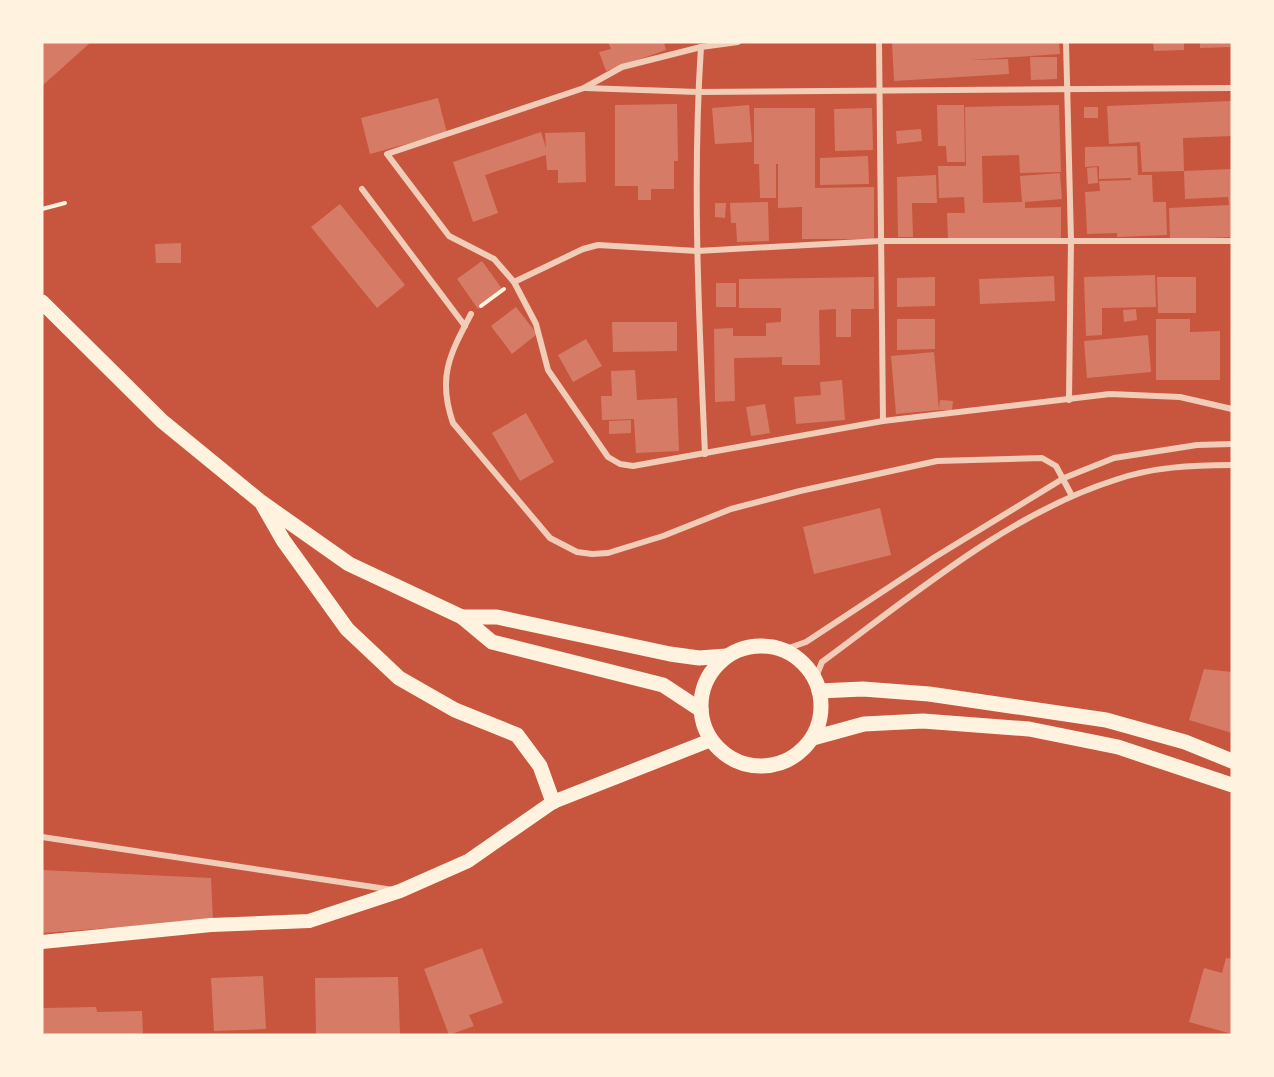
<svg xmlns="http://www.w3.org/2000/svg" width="1274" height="1077" font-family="'Sofia Sans Condensed',sans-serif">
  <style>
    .building { fill: #d67c66 }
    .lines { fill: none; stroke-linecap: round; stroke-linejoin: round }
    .path { stroke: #fff3e0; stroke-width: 4 }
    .minor { stroke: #f1ccb7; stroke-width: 6 }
    .primary { stroke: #fff3e0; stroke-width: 14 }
    .trunk { stroke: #fff3e0; stroke-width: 15 }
  </style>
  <rect width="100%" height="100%" fill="#c8553d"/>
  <g class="building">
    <polygon points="42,42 91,42 42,86"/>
    <polygon points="608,42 664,42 666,50 606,71 599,52 611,49"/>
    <polygon points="892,42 1059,42 1060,54 969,60 1008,59 1009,74 894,81"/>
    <polygon points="1153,42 1184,42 1184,50 1154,51"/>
    <polygon points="1200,42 1232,42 1232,47 1200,48"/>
    <polygon points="1030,57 1057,57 1057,79 1031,80"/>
    <polygon points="438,98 447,133 370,154 361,118"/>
    <polygon points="1232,101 1232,136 1183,138 1184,171 1142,172 1140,142 1109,144 1107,106"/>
    <polygon points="677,104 678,161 674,161 674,189 651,189 651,200 638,200 638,186 615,186 615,105"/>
    <polygon points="749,105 752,142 715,144 712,108"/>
    <polygon points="937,105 964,105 965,162 947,162 946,146 938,146"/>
    <polygon points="1059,105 1061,172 1020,173 1019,155 982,156 983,203 1022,202 1020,176 1060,173 1062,199 1025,202 1025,208 1061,207 1061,238 948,241 947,213 965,213 964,197 939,198 938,166 966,166 965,107"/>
    <rect x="1084" y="107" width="14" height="11"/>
    <polygon points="754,108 815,108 815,188 874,187 874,239 802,239 802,207 778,208 778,164 776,164 776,198 760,198 759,164 754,164"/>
    <polygon points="872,108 873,150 835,151 834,109"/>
    <polygon points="921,129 922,141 897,144 896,131"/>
    <polygon points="541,132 546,148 545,133 585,132 586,182 558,183 558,170 547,170 546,155 485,175 498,213 473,222 453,162"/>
    <polygon points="1137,146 1138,175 1152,175 1153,202 1166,202 1167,235 1117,237 1117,233 1087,234 1085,192 1100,191 1099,181 1131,180 1131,178 1099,179 1099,166 1085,167 1085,147"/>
    <polygon points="868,156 869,184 820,185 820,158"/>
    <polygon points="1097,167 1098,183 1088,184 1087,168"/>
    <polygon points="1232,169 1232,237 1170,239 1169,208 1229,205 1228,197 1185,199 1184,171"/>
    <polygon points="936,175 937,203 912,203 913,237 898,237 897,177"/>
    <polygon points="768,202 769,241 737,242 736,223 731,223 730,203"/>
    <polygon points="715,203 726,203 725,218 715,217"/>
    <polygon points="340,204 405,285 377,308 311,227"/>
    <polygon points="181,243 181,263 156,263 155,244"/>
    <polygon points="482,261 503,290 478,309 457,279"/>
    <polygon points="1155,275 1156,307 1102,308 1102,335 1086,336 1084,277"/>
    <polygon points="1054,276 1055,301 980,304 979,279"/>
    <polygon points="874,277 874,309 851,309 851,337 836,337 836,309 819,310 820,365 782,365 782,357 734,358 735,401 715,402 714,329 733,328 733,336 766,336 766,323 781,322 781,308 739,308 739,279"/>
    <polygon points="935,277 935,306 897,307 897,278"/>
    <polygon points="1157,277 1196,277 1196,313 1158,313"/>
    <rect x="716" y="283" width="20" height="24"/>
    <polygon points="516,307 537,334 512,354 491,326"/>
    <polygon points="1136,309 1137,320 1124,322 1123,310"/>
    <polygon points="897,319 935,319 935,349 897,350"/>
    <polygon points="1156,319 1190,319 1190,332 1220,331 1220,380 1156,380"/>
    <polygon points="612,322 677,322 677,351 613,352"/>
    <polygon points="1148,335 1151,372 1087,378 1084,341"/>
    <polygon points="586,339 602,366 573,382 558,355"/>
    <polygon points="934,352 939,410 896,414 891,356"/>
    <polygon points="635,370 637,400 677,398 679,451 636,453 634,419 602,420 601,396 612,396 611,371"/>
    <polygon points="842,380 845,420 796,424 794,397 821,395 820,382"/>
    <polygon points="940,400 953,401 952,410 939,410"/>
    <polygon points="765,404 770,433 751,436 746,407"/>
    <polygon points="526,413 554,462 520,481 492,433"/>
    <polygon points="631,420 631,433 609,434 609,421"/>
    <polygon points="880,508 891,555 814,574 803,527"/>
    <polygon points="1204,669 1232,672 1232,733 1189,720"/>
    <polygon points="42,870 211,878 213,920 42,933"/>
    <polygon points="482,948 503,1003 469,1015 474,1026 449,1035 424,969"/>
    <polygon points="1226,958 1232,959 1232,1034 1189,1022 1204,968 1222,973"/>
    <polygon points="263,976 266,1029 214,1031 211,978"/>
    <polygon points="398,977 400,1035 316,1035 315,978"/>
    <polygon points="96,1007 97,1012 142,1011 143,1035 42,1035 42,1008"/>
  </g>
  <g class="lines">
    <g class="path">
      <polyline points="42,209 65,203"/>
      <polyline points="481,306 504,289"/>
    </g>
    <g class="minor">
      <polyline points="738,42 701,47 622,67 584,88 387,154 449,236 494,259 514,282 536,324 548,370 608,457 620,464 633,466 883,421 1110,394 1180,397 1232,409"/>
      <polyline points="879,42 883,421"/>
      <polyline points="1066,42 1071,240 1069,400"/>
      <path d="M701,47C692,183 699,319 705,454"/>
      <polyline points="585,88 698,92 1232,88"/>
      <polyline points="362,189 465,326"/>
      <polyline points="514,282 583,249 598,245 697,251 881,241 1232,241"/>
      <path d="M471,314C450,354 437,377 453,423L550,538L577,552L592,554L608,553L663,536L731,509L800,491L937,461L1042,458L1056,466L1072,496"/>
      <polyline points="783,650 806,642 935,557 1064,478 1114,458 1197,445 1232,444"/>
      <path d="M815,679L822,662C912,596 1008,514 1115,480C1152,467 1193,465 1232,465"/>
      <polyline points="42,837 393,890"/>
    </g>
    <polyline class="primary" points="42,942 211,925 309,921 400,891 468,861 553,802 711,740"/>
    <g class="trunk">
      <polyline points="42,302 162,421 261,502 349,564 462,617 492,642 663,685 701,710"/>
      <polyline points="263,505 283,540 347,629 399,678 455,710 517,735 540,766 553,802"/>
      <polyline points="462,617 497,617 670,654 699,658 727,656"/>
      <circle cx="761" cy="706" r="60"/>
      <polyline points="819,691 863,689 929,694 1106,720 1185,742 1232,761"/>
      <polyline points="813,738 864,724 923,721 1029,729 1118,747 1232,785"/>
    </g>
  </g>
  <rect width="1274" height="1077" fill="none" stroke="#fff3e0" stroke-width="87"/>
</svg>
